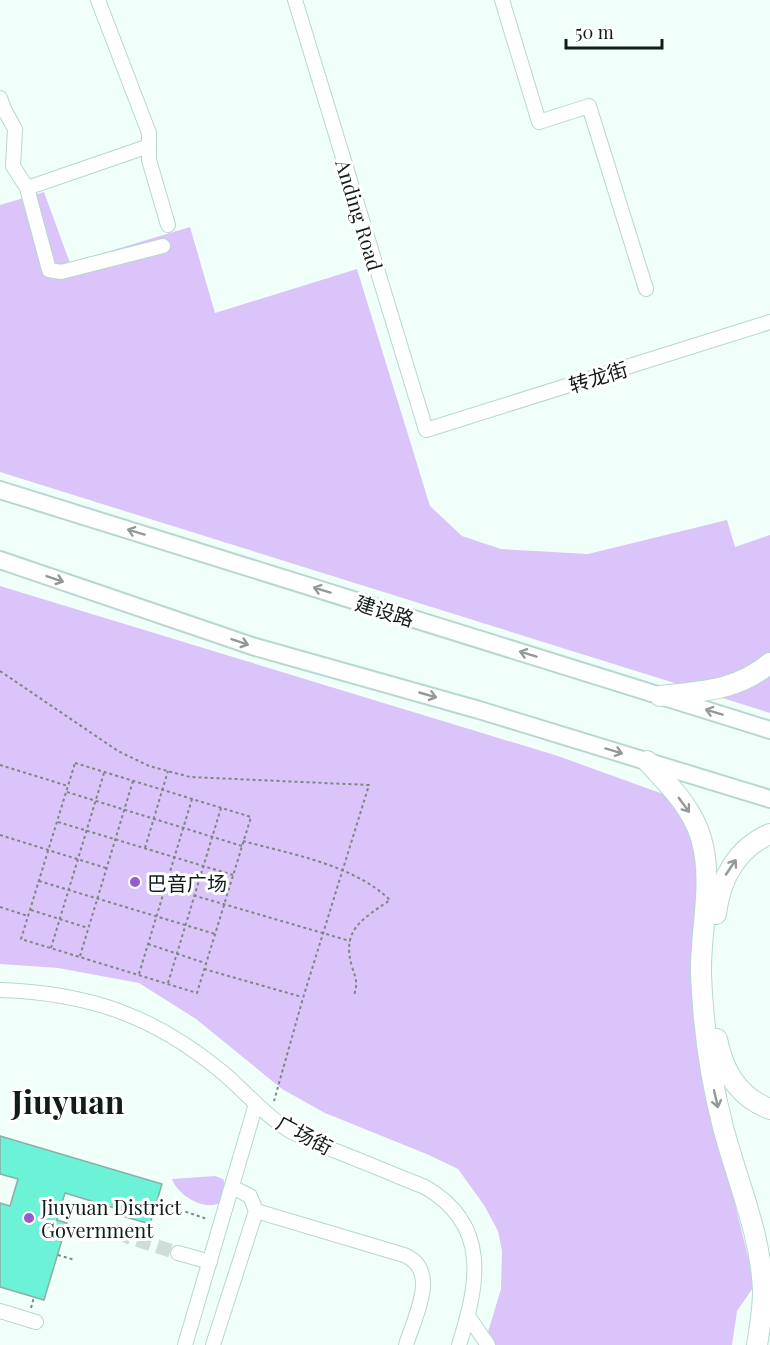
<svg xmlns="http://www.w3.org/2000/svg" width="770" height="1345" font-family="'Playfair Display','Noto Sans SC',serif">
  <style>
    .green { fill: #dbc4f9 }
    .building { fill: #6bf2d7; stroke: #8caea5; stroke-width: 1.5 }
    .lines { fill: none; stroke-linecap: round; stroke-linejoin: round }
    .minor-tunnel { stroke: #cfddd9; stroke-width: 14; stroke-dasharray: 14 7; stroke-linecap: butt }
    .minor-casing { stroke: #b5d8cf; stroke-width: 16 }
    .major-casing { stroke: #b5d8cf; stroke-width: 20 }
    .highway-casing { stroke: #b5d8cf; stroke-width: 22 }
    .path { stroke: #7a8884; stroke-width: 2; stroke-dasharray: 3 3; stroke-linecap: butt }
    .minor { stroke: #fff; stroke-width: 14 }
    .major { stroke: #fff; stroke-width: 16 }
    .highway { stroke: #fff; stroke-width: 20 }
    .oneway { stroke: #939998 }
    .poi-dot { fill: #965bd2; stroke: #fff; stroke-width: 2 }
    .labels { text-anchor: middle; dominant-baseline: central; stroke-width: 6; stroke-linejoin: round; paint-order: stroke }
    .street-label { font-size: 20px; fill: #101d1a; stroke: #fff }
    .poi-label { font-size: 20px; fill: #101d1a; stroke: #fff; text-anchor: start }
    .town-label { font-size: 32px; font-weight: bold; fill: #101d1a; stroke: #fff }
  </style>
  <rect width="100%" height="100%" fill="#f1fffb"/>
  <g class="green">
    <polygon points="44,192 70,263 190,227 215,313 357,269 430,506 462,536 501,549 588,554 727,520 735,547 770,535 770,713 0,472 0,205"/>
    <polygon points="0,586 558,756 663,794 684,816 696,849 699,880 692,973 697,1051 755,1285 737,1311 732,1345 484,1345 501,1289 502,1251 498,1231 484,1205 458,1169 429,1155 325,1113 282,1089 196,1019 139,983 58,968 0,964"/>
    <path d="M215,1176L223,1179L226,1185L222,1202C205,1212 178,1196 172,1179Z"/>
  </g>
  <polygon class="building" points="0,1136 162,1184 150,1224 119,1215 121,1210 65,1193 57,1220 67,1223 44,1300 0,1287 0,1203 10,1206 18,1179 0,1174"/>
  <g class="lines">
    <polyline class="minor-tunnel" points="125,1226 128,1237 178,1253"/>
    <defs>
      <g id="minor">
        <polyline points="98,0 149,133 149,160 168,225"/>
        <polyline points="295,0 426,430 770,322"/>
        <polyline points="502,0 539,122 589,106 646,289"/>
        <polyline points="0,98 4,109 15,129 13,166 27,188 49,270 61,272 163,246"/>
        <polyline points="27,188 149,146"/>
        <path d="M0,990C88,993 153,1015 222,1072C244,1090 262,1113 287,1129C303,1139 323,1146 341,1153C369,1164 397,1176 425,1187C491,1225 478,1285 459,1345"/>
        <path d="M256,1211L404,1255C441,1270 414,1318 406,1345"/>
        <polyline points="178,1253 210,1262"/>
        <polyline points="0,1311 36,1322"/>
        <polyline points="468,1316 488,1345"/>
        <polyline points="185,1345 256,1104"/>
        <polyline points="213,1345 256,1211 250,1196 232,1187"/>
      </g>
      <g id="major">
        <polyline points="0,490 770,730"/>
        <polyline points="0,560 255,647 479,710 770,799"/>
      </g>
      <g id="highway">
        <path d="M660,696C701,691 737,691 770,663"/>
        <path d="M647,761C668,784 692,807 701,838C714,883 700,929 701,974C703,1026 710,1077 723,1127C737,1181 761,1234 763,1291C763,1308 760,1327 757,1345"/>
        <path d="M716,914C720,879 737,848 770,834"/>
        <path d="M717,1039C723,1071 738,1097 770,1109"/>
      </g>
    </defs>
    <use href="#minor" class="minor-casing"/>
    <use href="#major" class="major-casing"/>
    <use href="#highway" class="highway-casing"/>
    <g class="path">
      <polyline points="0,671 118,751 149,766 190,777 369,785 303,998 274,1101"/>
      <polygon points="75,763 251,817 197,993 21,939"/>
      <polyline points="0,765 68,786"/>
      <polyline points="67,792 242,846"/>
      <polyline points="58,822 233,875"/>
      <polyline points="0,835 106,868"/>
      <path d="M243,841C291,854 354,865 390,900C363,919 341,929 352,967C356,978 358,984 354,995"/>
      <polyline points="145,848 168,771"/>
      <polyline points="39,881 215,934"/>
      <polyline points="165,887 350,941"/>
      <polyline points="0,907 28,916"/>
      <polyline points="31,910 88,928"/>
      <polyline points="148,944 205,963"/>
      <polyline points="51,948 104,773"/>
      <polyline points="80,956 133,781"/>
      <polyline points="204,969 302,997"/>
      <polyline points="139,974 192,799"/>
      <polyline points="168,983 221,808"/>
      <polyline points="157,1202 207,1219"/>
      <polyline points="58,1255 75,1260"/>
      <polyline points="31,1308 34,1297"/>
    </g>
    <use href="#minor" class="minor"/>
    <use href="#major" class="major"/>
    <use href="#highway" class="highway"/>
  </g>
  <defs><path id="oneway-shaft" d="M-6 0H5M1.5-3L5.5 0L1.5 3" fill="none" stroke-width="1.6" stroke-linecap="round" stroke-linejoin="round" transform="scale(1.5)"/></defs>
  <g class="oneway">
    <use href="#oneway-shaft" transform="translate(136 532) rotate(-163)"/>
    <use href="#oneway-shaft" transform="translate(55 579) rotate(19)"/>
    <use href="#oneway-shaft" transform="translate(322 590) rotate(-163)"/>
    <use href="#oneway-shaft" transform="translate(240 642) rotate(19)"/>
    <use href="#oneway-shaft" transform="translate(528 654) rotate(-163)"/>
    <use href="#oneway-shaft" transform="translate(428 695) rotate(16)"/>
    <use href="#oneway-shaft" transform="translate(714 712) rotate(-163)"/>
    <use href="#oneway-shaft" transform="translate(614 751) rotate(17)"/>
    <use href="#oneway-shaft" transform="translate(684 805) rotate(54)"/>
    <use href="#oneway-shaft" transform="translate(731 867) rotate(-56)"/>
    <use href="#oneway-shaft" transform="translate(716 1099) rotate(77)"/>
  </g>
  <g class="poi-dot">
    <circle cx="135" cy="882" r="6"/>
    <circle cx="29" cy="1218" r="6"/>
  </g>
  <g class="labels">
    <g class="street-label">
      <text transform="translate(360 215) rotate(73)">Anding Road</text>
      <text transform="translate(598 376) rotate(-17)">转龙街</text>
      <text transform="translate(385 610) rotate(17)">建设路</text>
      <text transform="translate(305 1134) rotate(28)">广场街</text>
    </g>
    <g class="poi-label">
      <text x="147" y="882">巴音广场</text>
      <text x="41" y="1206">Jiuyuan District<tspan x="41" dy="23">Government</tspan></text>
    </g>
    <g class="town-label">
      <text x="68" y="1100">Jiuyuan</text>
    </g>
  </g>
  <path d="M566 39v9h96v-9" fill="none" stroke="#101d1a" stroke-width="3"/>
  <text x="575" y="39" font-size="18" fill="#101d1a" stroke="#ffffff" stroke-width="4.5" paint-order="stroke">50 m</text>
</svg>
